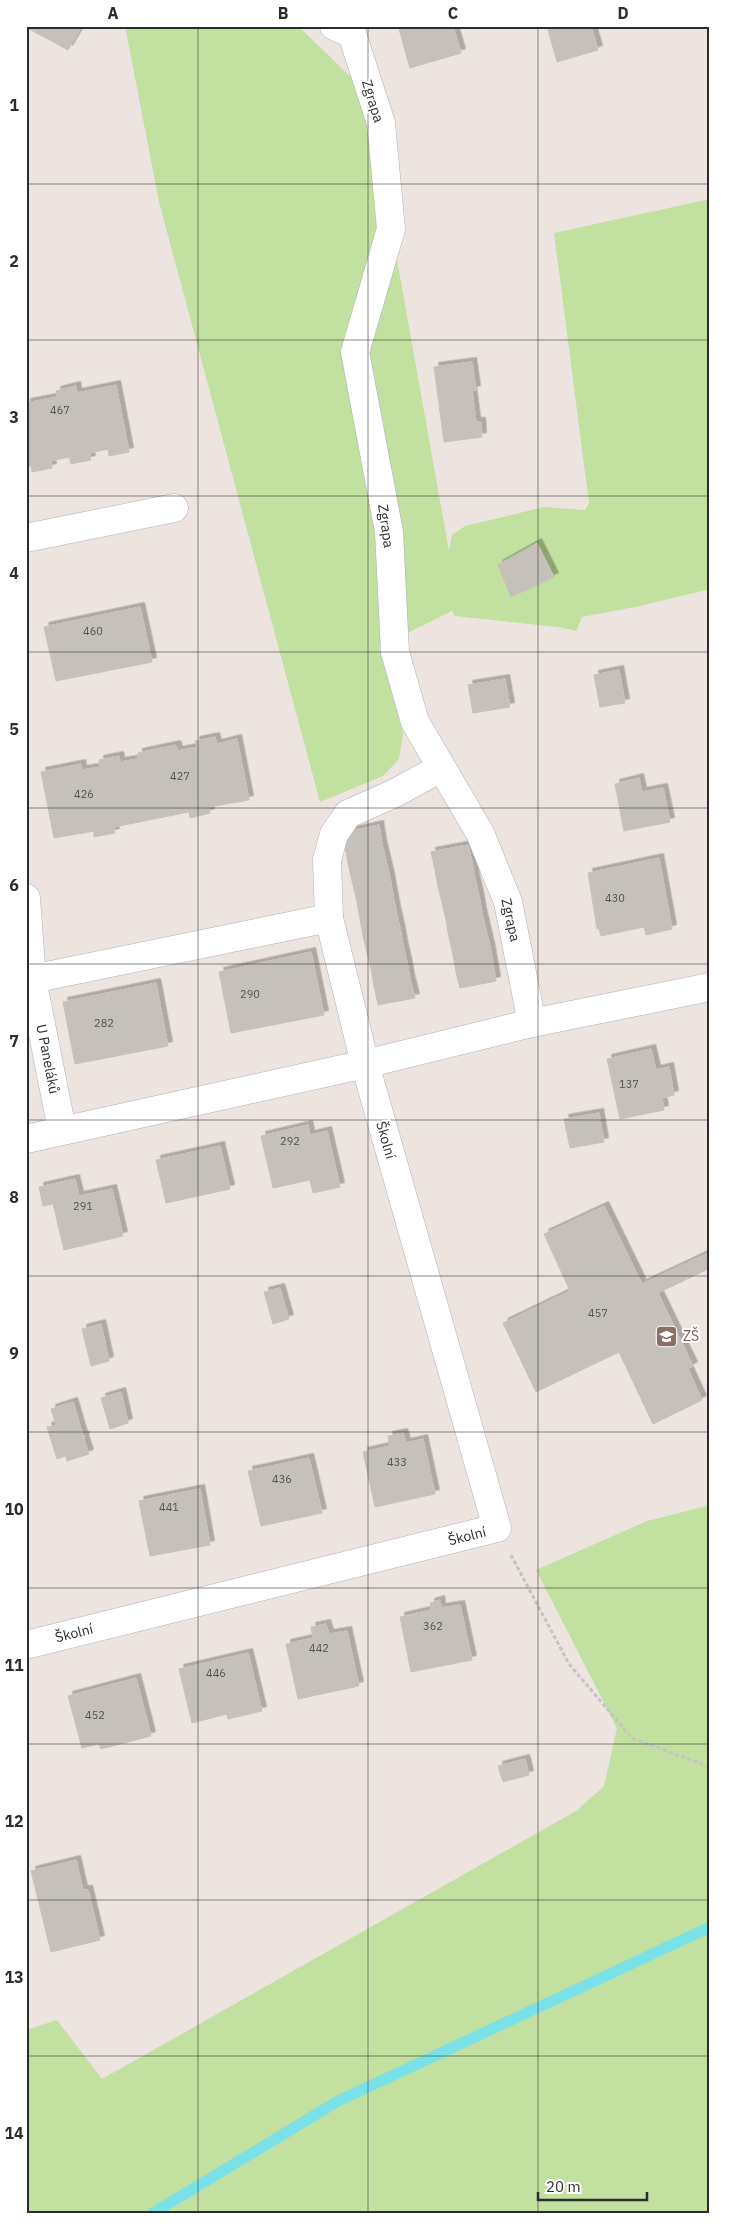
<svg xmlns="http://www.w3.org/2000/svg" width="736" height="2239" font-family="'IBM Plex Sans',sans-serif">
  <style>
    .green { fill: #c2e0a0 }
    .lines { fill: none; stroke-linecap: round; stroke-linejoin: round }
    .stream { stroke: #7ae1e8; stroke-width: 11 }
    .building { fill: #c6c0bb; stroke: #c8c0b9; filter: url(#shadow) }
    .minor-casing { stroke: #acb1b8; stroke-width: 29 }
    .path { stroke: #c4c4c4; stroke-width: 3; stroke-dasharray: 4 2.5; stroke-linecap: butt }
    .minor { stroke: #fff; stroke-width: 28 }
    .grid { fill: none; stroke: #2c2c2c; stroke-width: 1; stroke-opacity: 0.55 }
    .labels { text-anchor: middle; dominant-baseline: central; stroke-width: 4; stroke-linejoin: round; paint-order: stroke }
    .number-label { font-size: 11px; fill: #525150 }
    .street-label { font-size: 14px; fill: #2c2c2c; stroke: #fff }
    .education-label { font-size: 14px; fill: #785e54; stroke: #fff; text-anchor: start }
    .neatline { fill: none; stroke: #2c2c2c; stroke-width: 2 }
    .grid-label { font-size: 16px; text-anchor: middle; font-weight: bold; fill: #2c2c2c }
  </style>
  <defs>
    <filter id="shadow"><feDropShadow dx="4.5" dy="-4.5" stdDeviation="0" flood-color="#0004"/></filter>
  </defs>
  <rect width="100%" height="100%" fill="#ede4e0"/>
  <g class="green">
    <polygon points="125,26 298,26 356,82 374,131 449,551 452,535 465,526 544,507 585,510 589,503 554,233 710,199 710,589 640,606 582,617 576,631 558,627 455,616 452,611 379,647 403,733 399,759 383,776 320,802 159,202"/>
    <polygon points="710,1505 710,2213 26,2213 26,2030 57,2020 102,2079 576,1811 604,1786 617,1728 536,1570 647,1521"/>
  </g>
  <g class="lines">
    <polyline class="stream" points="153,2213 338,2101 710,1927"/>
  </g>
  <g class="building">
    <polygon points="28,26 55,26 48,39 27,28"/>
    <polygon points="55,26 82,26 68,50 48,39"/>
    <polygon points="408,26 453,26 461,53 410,68 399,29"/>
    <polygon points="547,26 591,26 598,50 557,62"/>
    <polygon points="472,362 476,390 472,391 476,422 481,422 482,437 444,442 434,367"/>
    <polygon points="116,385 129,452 109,456 108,449 90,453 91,460 71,464 69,457 51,461 52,468 32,472 31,466 26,467 26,403 57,397 56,391 76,386 77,393"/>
    <polygon points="537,543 554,577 511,597 498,565"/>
    <polygon points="140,607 152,662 56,681 44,627"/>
    <polygon points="619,670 625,703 600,707 594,675"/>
    <polygon points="505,679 510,707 473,713 468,685"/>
    <polygon points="215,737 217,744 237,739 249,800 209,807 210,813 190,818 189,812 114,827 115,833 94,837 94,831 54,838 41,772 81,764 82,770 100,767 99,760 119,756 120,762 138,759 138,753 176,745 178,751 197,747 195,741"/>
    <polygon points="639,778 642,792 663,788 670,822 624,831 615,784"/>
    <polygon points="379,825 382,844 346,852 342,833"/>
    <polygon points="382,844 386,861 349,868 346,852"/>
    <polygon points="468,845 472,862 435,870 431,852"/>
    <polygon points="659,858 672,929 646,935 644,927 601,936 599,928 597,929 588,873"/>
    <polygon points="386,861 390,878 353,885 349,868"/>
    <polygon points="472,862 475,879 438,887 435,870"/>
    <polygon points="390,878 393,895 357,902 353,885"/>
    <polygon points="475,879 479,896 442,903 438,887"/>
    <polygon points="393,895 396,911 360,919 357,902"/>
    <polygon points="479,896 482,913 446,920 442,903"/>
    <polygon points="396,911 400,928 363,936 360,919"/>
    <polygon points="482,913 486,930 449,938 446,920"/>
    <polygon points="400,928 403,945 367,953 363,936"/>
    <polygon points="486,930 490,947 453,955 449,938"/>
    <polygon points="403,945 407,962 371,969 367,953"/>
    <polygon points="490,947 493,964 456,972 453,955"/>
    <polygon points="311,952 324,1015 231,1033 219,972"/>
    <polygon points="407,962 410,979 374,986 371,969"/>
    <polygon points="493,964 496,981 460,988 456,972"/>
    <polygon points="410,979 415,998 378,1005 374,986"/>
    <polygon points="156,983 168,1046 75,1064 63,1002"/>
    <polygon points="651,1049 656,1070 669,1067 674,1095 662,1098 664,1110 620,1119 607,1059"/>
    <polygon points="599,1113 604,1142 570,1148 564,1119"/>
    <polygon points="308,1125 310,1135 327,1131 340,1187 313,1193 310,1180 273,1188 261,1136"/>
    <polygon points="220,1146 230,1189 166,1203 156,1160"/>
    <polygon points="75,1179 79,1196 112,1189 123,1236 64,1250 53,1204 43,1206 39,1187"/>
    <polygon points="604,1206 642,1284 710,1252 710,1268 658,1293 693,1366 688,1369 702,1400 653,1424 619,1352 536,1392 503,1323 570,1291 544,1234"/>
    <polygon points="280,1288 289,1319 273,1324 264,1292"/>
    <polygon points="101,1324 109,1361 91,1366 82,1329"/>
    <polygon points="121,1392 128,1423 110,1429 101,1398"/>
    <polygon points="73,1402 83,1436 85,1436 84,1439 89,1454 67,1461 66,1456 57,1459 47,1427 56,1425 51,1409"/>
    <polygon points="403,1433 406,1443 423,1439 435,1494 375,1507 363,1452 390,1446 388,1436"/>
    <polygon points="309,1458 322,1513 261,1526 248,1471"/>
    <polygon points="200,1489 210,1545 150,1556 139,1501"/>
    <polygon points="440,1600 441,1608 460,1605 472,1660 411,1672 400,1617 431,1610 430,1603"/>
    <polygon points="326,1624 329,1634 347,1631 359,1686 298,1699 286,1644 313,1638 311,1627"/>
    <polygon points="248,1653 262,1711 228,1719 227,1714 192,1723 179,1669"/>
    <polygon points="136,1678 151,1736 101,1749 99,1744 82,1748 68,1696"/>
    <polygon points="525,1759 529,1775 503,1782 498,1766"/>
    <polygon points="76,1860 83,1890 88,1890 100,1940 51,1952 31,1871"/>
  </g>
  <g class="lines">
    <defs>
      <g id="minor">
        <polyline points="334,26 352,34 381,123 391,229 355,352 389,532 395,652 415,722 480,833 508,902 532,1023"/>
        <polyline points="26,538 174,508"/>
        <polyline points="26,898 32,979 62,1130"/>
        <polyline points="32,979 329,918"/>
        <polyline points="26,1139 365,1064 532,1023 710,987"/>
        <polyline points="26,1645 497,1528 365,1064 329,918 327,860 334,834 348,814 395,793 441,768"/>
      </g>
    </defs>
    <use href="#minor" class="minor-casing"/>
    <polyline class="path" points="511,1555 569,1664 632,1738 710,1767"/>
    <use href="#minor" class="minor"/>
  </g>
  <path class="grid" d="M198,26V2213M368,26V2213M538,26V2213M26,184H710M26,340H710M26,496H710M26,652H710M26,808H710M26,964H710M26,1120H710M26,1276H710M26,1432H710M26,1588H710M26,1744H710M26,1900H710M26,2056H710"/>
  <defs>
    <symbol id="school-square" viewBox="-11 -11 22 22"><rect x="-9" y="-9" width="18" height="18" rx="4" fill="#8d6e63" stroke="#fff"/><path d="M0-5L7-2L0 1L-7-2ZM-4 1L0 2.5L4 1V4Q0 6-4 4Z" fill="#fff"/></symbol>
  </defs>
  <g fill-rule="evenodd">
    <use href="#school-square" x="654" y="1324" width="25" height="25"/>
  </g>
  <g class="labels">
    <g class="number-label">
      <text x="60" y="410">467</text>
      <text x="93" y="631">460</text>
      <text x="180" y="776">427</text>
      <text x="84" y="794">426</text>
      <text x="615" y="898">430</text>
      <text x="250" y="994">290</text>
      <text x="104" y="1023">282</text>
      <text x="629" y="1084">137</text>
      <text x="290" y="1141">292</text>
      <text x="83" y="1206">291</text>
      <text x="598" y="1313">457</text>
      <text x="397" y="1462">433</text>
      <text x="282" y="1479">436</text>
      <text x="169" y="1507">441</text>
      <text x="433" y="1626">362</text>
      <text x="319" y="1648">442</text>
      <text x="216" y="1673">446</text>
      <text x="95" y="1715">452</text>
    </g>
    <g class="street-label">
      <text transform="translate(373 101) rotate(73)">Zgrapa</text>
      <text transform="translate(386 526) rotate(82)">Zgrapa</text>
      <text transform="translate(511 920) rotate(77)">Zgrapa</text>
      <text transform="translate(48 1059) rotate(79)">U Paneláků</text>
      <text transform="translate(386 1140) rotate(74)">Školní</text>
      <text transform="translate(467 1536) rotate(-14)">Školní</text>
      <text transform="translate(74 1633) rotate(-14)">Školní</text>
    </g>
    <g class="education-label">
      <text x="683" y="1336">ZŠ</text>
    </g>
  </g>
  <rect width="736" height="2239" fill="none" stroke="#ffffff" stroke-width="55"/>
  <path d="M538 2192v8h109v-8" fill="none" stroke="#2c2c2c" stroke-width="2.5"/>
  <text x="546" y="2192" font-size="15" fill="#2c2c2c" stroke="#ffffff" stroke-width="4" paint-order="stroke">20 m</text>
  <rect x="28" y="28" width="680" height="2184" class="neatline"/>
  <g class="grid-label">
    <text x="113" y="19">A</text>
    <text x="283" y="19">B</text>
    <text x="453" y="19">C</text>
    <text x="623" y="19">D</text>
    <text x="14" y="111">1</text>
    <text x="14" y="267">2</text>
    <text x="14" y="423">3</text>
    <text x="14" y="579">4</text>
    <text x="14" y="735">5</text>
    <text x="14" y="891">6</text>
    <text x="14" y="1047">7</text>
    <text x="14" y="1203">8</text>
    <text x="14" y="1359">9</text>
    <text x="14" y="1515">10</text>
    <text x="14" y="1671">11</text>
    <text x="14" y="1827">12</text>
    <text x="14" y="1983">13</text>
    <text x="14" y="2139">14</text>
  </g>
</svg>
